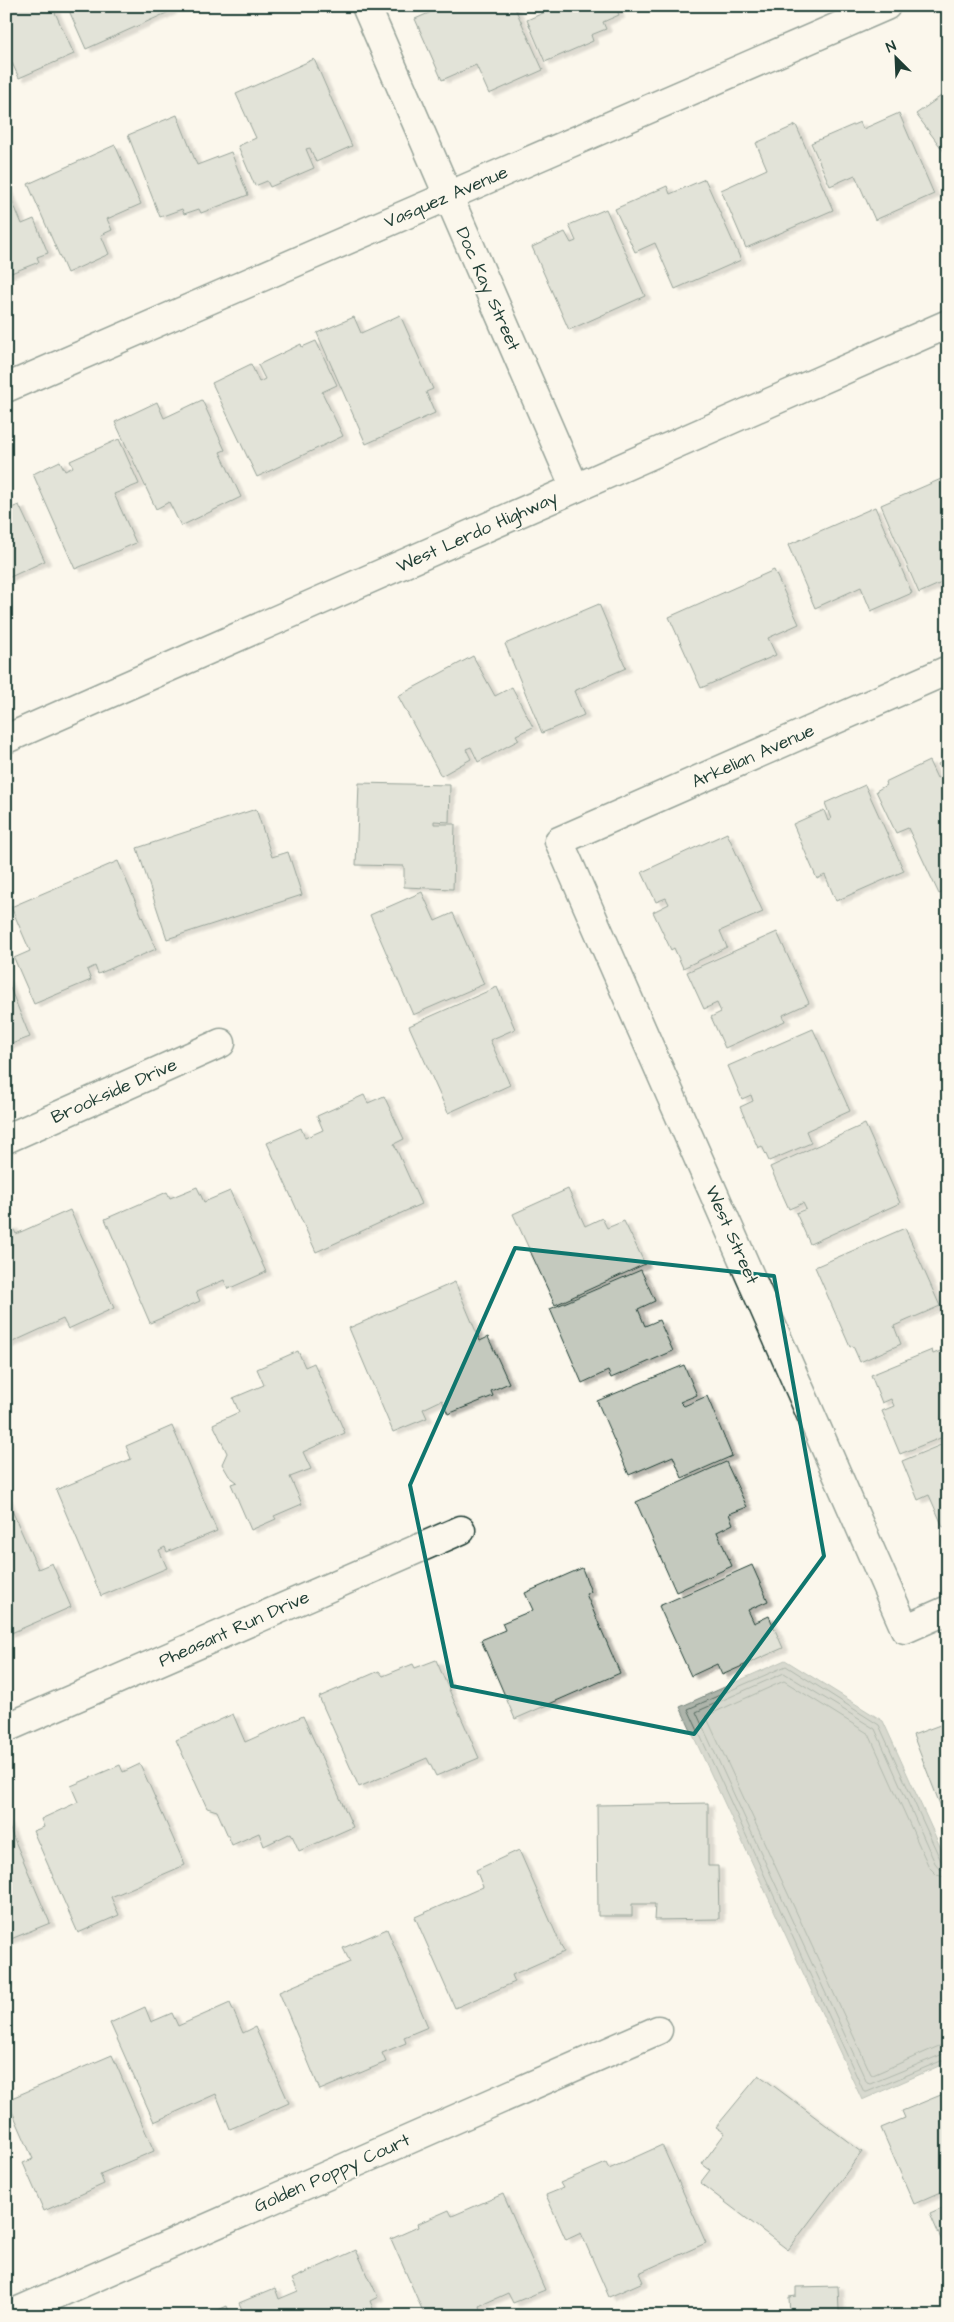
<svg xmlns="http://www.w3.org/2000/svg" width="954" height="2322" font-family="'Architects Daughter',sans-serif">
  <style>
    .water { fill: #adb4aa; stroke: #74847b }
    .lines { fill: none; stroke-linecap: round; stroke-linejoin: round }
    .shore { stroke: #586d63; stroke-width: 1 }
    .building { fill: #c4c9be; stroke: #1f3d34; filter: url(#shadow) }
    .street-casing { stroke: #1f3d34; stroke-width: 31 }
    .secondary-casing { stroke: #1f3d34; stroke-width: 31 }
    .street { stroke: #fbf7ec; stroke-width: 28 }
    .secondary { stroke: #fbf7ec; stroke-width: 28 }
    .marked { fill: none; stroke: #0f766e; stroke-width: 4; stroke-linejoin: round }
    .labels { text-anchor: middle; dominant-baseline: central; stroke-width: 4; stroke-linejoin: round; paint-order: stroke }
    .street-label { font-size: 18px; fill: #1f3d34; stroke: #fbf7ec }
  </style>
  <defs>
    <filter id="shadow"><feDropShadow dx="5.5" dy="3" stdDeviation="1" flood-color="#0004"/></filter>
  </defs>
  <rect width="100%" height="100%" fill="#fbf7ec"/>
  <filter id="ink" filterUnits="userSpaceOnUse"><feTurbulence type="fractalNoise" baseFrequency=".02" numOctaves="2"/><feDisplacementMap in="SourceGraphic" scale="10" xChannelSelector="R" yChannelSelector="G"/><feConvolveMatrix kernelMatrix="1 2 1 2 8 2 1 2 1" color-interpolation-filters="sRGB"/></filter>
  <g filter="url(#ink)">
    <polygon class="water" points="785,1660 883,1721 948,1864 948,2062 862,2100 680,1707"/>
    <g class="lines">
      <g class="shore">
        <polyline points="948,1864 941,1861 879,1725 786,1666 688,1709 864,2092 867,2092 948,2058"/>
        <polyline points="948,1870 940,1869 935,1863 875,1729 784,1673 696,1712 867,2083 870,2084 948,2052"/>
        <polyline points="948,1878 937,1875 929,1867 869,1734 784,1681 706,1716 871,2074 873,2075 939,2046 948,2044"/>
      </g>
    </g>
    <g class="building">
      <polygon points="6,6 52,6 74,54 19,78 6,50"/>
      <polygon points="67,6 169,6 171,11 86,49"/>
      <polygon points="445,6 514,6 543,70 489,94 476,65 442,80 415,19"/>
      <polygon points="559,6 615,6 619,15 603,22 606,29 591,35 593,41 545,62 527,20"/>
      <polygon points="314,59 352,146 316,162 310,148 306,149 314,168 270,187 267,181 255,186 238,146 256,138 236,94"/>
      <polygon points="948,91 948,157 916,114"/>
      <polygon points="899,113 934,194 875,220 855,175 830,186 811,143 860,122 863,129"/>
      <polygon points="177,115 197,165 231,152 248,195 201,213 199,209 184,214 182,209 160,217 128,135"/>
      <polygon points="796,125 833,210 746,248 721,190 767,169 756,143"/>
      <polygon points="115,145 141,204 107,219 112,230 101,235 109,254 67,273 28,184"/>
      <polygon points="705,179 741,260 675,289 655,243 635,252 615,209 667,186 670,194"/>
      <polygon points="6,186 22,224 34,219 48,253 37,257 39,262 6,275"/>
      <polygon points="606,209 645,296 569,330 532,247 565,232 571,243 576,241 569,225"/>
      <polygon points="400,315 433,389 426,392 435,413 366,444 317,333 354,317 361,333"/>
      <polygon points="316,341 337,385 322,392 343,436 257,477 212,383 251,364 259,382 265,379 258,365 301,344 302,347"/>
      <polygon points="202,400 225,450 220,452 241,497 181,526 169,502 156,509 115,422 157,402 164,418"/>
      <polygon points="119,439 139,484 114,494 136,543 75,569 33,474 60,461 65,471 73,467 70,461"/>
      <polygon points="948,476 948,580 919,593 881,505"/>
      <polygon points="19,505 45,561 6,579 6,510"/>
      <polygon points="875,507 912,593 871,611 861,587 815,608 788,545"/>
      <polygon points="774,570 799,624 768,638 776,655 701,688 669,617"/>
      <polygon points="599,604 626,668 574,691 584,715 542,733 505,644"/>
      <polygon points="473,656 495,696 512,687 533,727 516,735 519,740 478,762 471,747 466,749 471,759 441,776 398,696"/>
      <polygon points="948,759 948,890 939,894 908,828 896,833 876,791 886,785 885,782 929,761 937,778 943,775 938,764"/>
      <polygon points="359,783 450,785 449,822 434,821 434,824 455,824 453,889 404,887 404,866 356,865"/>
      <polygon points="865,785 904,871 836,901 825,875 817,879 793,824 824,810 828,821 831,819 825,803"/>
      <polygon points="256,809 272,857 288,852 302,895 167,939 137,848"/>
      <polygon points="727,833 763,912 720,931 727,947 683,968 674,948 671,950 653,912 669,904 666,898 656,902 642,872"/>
      <polygon points="118,861 156,949 98,974 95,966 87,970 91,980 34,1004 14,958 30,951 11,907"/>
      <polygon points="422,892 435,921 453,913 484,984 413,1015 370,915"/>
      <polygon points="777,932 809,1003 783,1015 785,1021 725,1048 711,1017 721,1012 717,1003 704,1009 687,972"/>
      <polygon points="6,978 30,1037 6,1046"/>
      <polygon points="497,987 515,1029 490,1040 510,1085 448,1113 409,1026"/>
      <polygon points="813,1029 850,1111 806,1131 811,1143 769,1161 762,1146 758,1148 740,1107 753,1101 751,1095 742,1099 728,1066"/>
      <polygon points="364,1095 368,1103 384,1096 404,1139 394,1144 421,1204 316,1252 267,1143 301,1128 305,1138 323,1130 317,1116"/>
      <polygon points="865,1124 900,1203 810,1244 796,1213 806,1209 803,1203 789,1209 770,1167"/>
      <polygon points="197,1187 204,1202 230,1191 266,1272 228,1289 224,1280 196,1292 200,1301 150,1323 105,1219 167,1192 170,1198"/>
      <polygon points="568,1189 585,1226 602,1218 607,1228 624,1221 645,1264 555,1305 513,1214"/>
      <polygon points="70,1210 114,1308 68,1329 63,1319 6,1345 6,1229 12,1226 16,1234"/>
      <polygon points="905,1228 940,1306 894,1326 901,1344 860,1362 853,1346 850,1347 815,1267"/>
      <polygon points="641,1270 655,1301 638,1309 645,1326 659,1320 673,1351 611,1378 608,1371 582,1383 550,1309"/>
      <polygon points="455,1282 480,1341 488,1337 509,1383 491,1391 493,1396 448,1414 442,1400 423,1409 427,1418 393,1432 349,1328"/>
      <polygon points="948,1348 948,1435 900,1454 882,1411 894,1406 891,1399 882,1403 871,1375 932,1350 933,1354"/>
      <polygon points="298,1351 305,1367 314,1363 345,1433 303,1452 311,1469 290,1477 302,1504 274,1516 276,1519 251,1530 231,1484 237,1482 229,1476 222,1464 227,1453 213,1424 239,1412 233,1398 264,1385 257,1369"/>
      <polygon points="684,1365 697,1395 680,1402 684,1406 707,1396 732,1456 682,1478 673,1456 629,1475 597,1401"/>
      <polygon points="172,1426 217,1531 167,1552 165,1547 159,1550 167,1568 101,1596 56,1490 131,1459 126,1446"/>
      <polygon points="948,1442 948,1525 943,1527 929,1495 918,1500 902,1461"/>
      <polygon points="726,1462 747,1507 729,1514 733,1524 717,1532 732,1566 676,1592 636,1502"/>
      <polygon points="6,1497 38,1569 52,1563 71,1607 9,1634 6,1628"/>
      <polygon points="752,1565 768,1601 748,1610 754,1623 769,1616 783,1648 722,1675 717,1664 691,1676 659,1606"/>
      <polygon points="582,1568 591,1592 586,1594 620,1673 515,1719 481,1640 505,1630 502,1623 533,1610 525,1593"/>
      <polygon points="436,1660 479,1758 436,1776 427,1758 359,1787 319,1697 379,1671 383,1676 413,1664 415,1668"/>
      <polygon points="233,1714 245,1742 303,1716 353,1827 299,1851 291,1833 264,1846 259,1833 232,1845 217,1811 207,1808 176,1740"/>
      <polygon points="940,1725 942,1732 948,1729 946,1820 913,1735"/>
      <polygon points="140,1764 185,1865 111,1897 119,1915 78,1933 33,1831 44,1827 41,1819 78,1802 71,1786 120,1765 123,1772"/>
      <polygon points="708,1803 708,1866 718,1866 719,1919 654,1920 655,1904 632,1904 632,1916 598,1916 597,1805"/>
      <polygon points="6,1820 50,1923 6,1941"/>
      <polygon points="519,1850 564,1952 512,1975 515,1982 455,2008 415,1917 483,1887 476,1870"/>
      <polygon points="387,1929 428,2027 404,2037 406,2043 382,2053 386,2062 320,2090 279,1992 350,1962 343,1948"/>
      <polygon points="230,2003 243,2033 255,2027 289,2103 230,2129 216,2094 154,2122 110,2023 145,2007 151,2022 172,2013 178,2026"/>
      <polygon points="112,2055 154,2151 100,2174 104,2184 44,2211 23,2163 33,2159 7,2100"/>
      <polygon points="759,2075 862,2152 788,2250 700,2183 710,2170 702,2164 725,2133 716,2127"/>
      <polygon points="948,2092 948,2189 914,2204 881,2128 905,2118 902,2111"/>
      <polygon points="662,2145 706,2243 639,2273 643,2282 609,2297 581,2233 566,2240 546,2195 563,2188 560,2183 606,2163 609,2169"/>
      <polygon points="503,2194 545,2290 513,2303 508,2293 479,2306 483,2316 425,2316 391,2239 418,2227 417,2224 449,2210 452,2216"/>
      <polygon points="948,2206 948,2255 930,2214"/>
      <polygon points="356,2250 378,2297 370,2301 376,2316 245,2316 239,2303 275,2288 279,2299 298,2291 292,2279"/>
      <polygon points="838,2286 839,2311 914,2309 915,2316 790,2316 789,2297 796,2296 796,2287"/>
      <polygon points="227,2306 231,2316 205,2316"/>
    </g>
    <g class="lines">
      <defs>
        <g id="street">
          <polyline points="366,6 575,488"/>
          <polyline points="6,388 886,6"/>
          <polyline points="948,670 559,841 905,1629 948,1610"/>
          <polyline points="6,1139 221,1043"/>
          <polyline points="6,1728 461,1530"/>
          <polyline points="7,2316 658,2030"/>
        </g>
        <polyline id="secondary" points="6,739 948,324"/>
      </defs>
      <use href="#street" class="street-casing"/>
      <use href="#secondary" class="secondary-casing"/>
      <use href="#street" class="street"/>
      <use href="#secondary" class="secondary"/>
    </g>
  </g>
  <path d="M0 0H954V2322H0ZM515,1248L774,1276L824,1556L694,1734L452,1686L410,1485Z" fill="#fbf7ec" fill-opacity=".55" fill-rule="evenodd"/>
  <path class="marked" d="M515,1248L774,1276L824,1556L694,1734L452,1686L410,1485Z"/>
  <g class="labels">
    <g class="street-label">
      <text transform="translate(446 197) rotate(-23)">Vasquez Avenue</text>
      <text transform="translate(488 289) rotate(66)">Doc Kay Street</text>
      <text transform="translate(477 532) rotate(-24)">West Lerdo Highway</text>
      <text transform="translate(753 756) rotate(-24)">Arkelian Avenue</text>
      <text transform="translate(114 1091) rotate(-24)">Brookside Drive</text>
      <text transform="translate(732 1235) rotate(66)">West Street</text>
      <text transform="translate(234 1629) rotate(-24)">Pheasant Run Drive</text>
      <text transform="translate(332 2173) rotate(-24)">Golden Poppy Court</text>
    </g>
  </g>
  <rect width="954" height="2322" fill="none" stroke="#fbf7ec" stroke-width="25"/>
  <rect x="12" y="12" width="929" height="2297" fill="none" stroke="#1f3d34" stroke-width="2" filter="url(#ink)"/>
  <g transform="translate(896 58) rotate(336)" stroke="#fbf7ec" stroke-width="4" paint-order="stroke">
  <path d="M0-4L9 19L0 12L-9 19Z" fill="#1f3d34"/>
  <text y="-8" font-size="14" font-weight="bold" text-anchor="middle" fill="#1f3d34">N</text>
  </g>
</svg>
